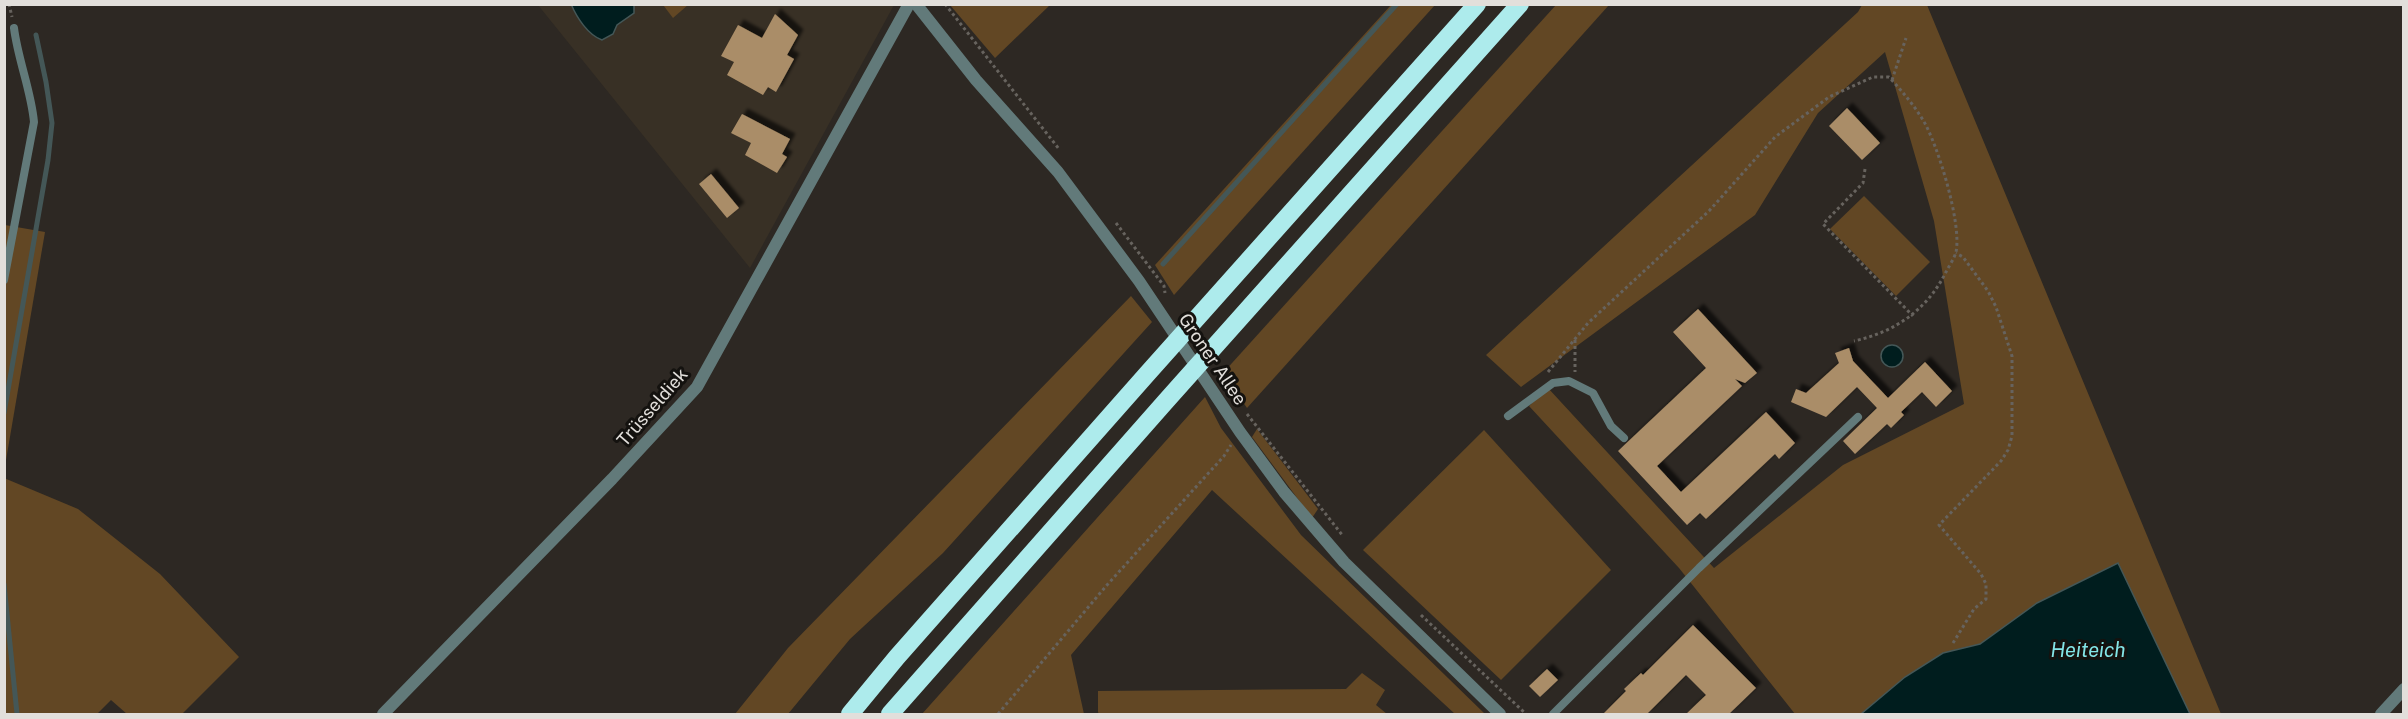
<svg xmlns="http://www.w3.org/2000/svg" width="2408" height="719" font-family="'Public Sans',sans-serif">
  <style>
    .built { fill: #383025 }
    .green { fill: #624724 }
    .water { fill: #001d1e; stroke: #445757; stroke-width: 1.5 }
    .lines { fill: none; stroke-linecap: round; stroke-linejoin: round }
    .stream { stroke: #445757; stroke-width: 5 }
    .building { fill: #aa8d68; filter: url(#shadow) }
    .path { stroke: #67635e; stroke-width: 3; stroke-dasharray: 3 3; stroke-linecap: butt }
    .service { stroke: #627a7a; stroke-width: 8 }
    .minor { stroke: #627a7a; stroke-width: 12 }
    .motorway { stroke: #adebec; stroke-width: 18 }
    .labels { text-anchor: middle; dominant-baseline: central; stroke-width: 6; stroke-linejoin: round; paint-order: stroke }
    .street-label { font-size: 18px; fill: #e2dfdb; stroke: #14120f }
    .water-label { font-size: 20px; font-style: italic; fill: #83e5e7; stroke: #14120f }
  </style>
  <defs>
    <filter id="shadow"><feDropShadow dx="5.5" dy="-5.5" stdDeviation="1.5" flood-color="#0009"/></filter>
  </defs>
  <rect width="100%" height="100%" fill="#2d2823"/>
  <polygon class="built" points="538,5 663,5 673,17 688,5 894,5 750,268"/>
  <g class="green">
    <polygon points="663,5 688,5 673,18"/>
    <polygon points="950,5 1050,5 995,58"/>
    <polygon points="1391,5 1435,5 1174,295 1155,265"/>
    <polygon points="1556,5 1609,5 1247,408 1223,373"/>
    <polygon points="1862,5 1927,5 2221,714 1795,714 1679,568 1529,406 1548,388 1714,568 1843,465 1964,404 1934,221 1885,52 1818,113 1755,215 1521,387 1486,355 1858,12"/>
    <polygon points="1864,196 1930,262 1896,296 1830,229"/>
    <polygon points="5,225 45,232 5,466 4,230"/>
    <polygon points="1131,296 1152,322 943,553 850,639 788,714 735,714 788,648"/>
    <polygon points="1205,397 1221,428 1301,535 1485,714 1455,714 1212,490 1071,655 1084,714 922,714"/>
    <polygon points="1257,429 1318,509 1312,518 1252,437"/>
    <polygon points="1484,430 1611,570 1501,680 1363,550"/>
    <polygon points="4,478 78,509 160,574 239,657 182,714 127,714 111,700 97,714 5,714"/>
    <polygon points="1362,673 1385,690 1376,705 1387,714 1099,714 1098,712 1098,691 1346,689"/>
  </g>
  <g class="water">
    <path d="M571,4L634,5V13L617,25L613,34L602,40C588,35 577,18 571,4Z"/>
    <circle cx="1892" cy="356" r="11"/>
    <polygon points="2118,563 2190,714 1861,714 1905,677 1943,653 1980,644 2037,603"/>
  </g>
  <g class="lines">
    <g class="stream">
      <polyline points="1163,264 1397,4"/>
      <polyline points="4,413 48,160 52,123 46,82 36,35"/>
      <polyline points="4,584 17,714"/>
    </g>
  </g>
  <g class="building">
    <polygon points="775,14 798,35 787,55 794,59 776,92 768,87 763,95 727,75 734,62 721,56 738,25 762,38"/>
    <polygon points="1847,108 1880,143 1862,160 1829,126"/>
    <polygon points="742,114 790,139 782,154 787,157 777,173 745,155 751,143 731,133"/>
    <polygon points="711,174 739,208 727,218 699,184"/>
    <polygon points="1698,309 1757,373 1745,383 1735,379 1742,386 1657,466 1681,492 1766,412 1795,443 1779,459 1775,454 1706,519 1700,513 1687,525 1618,451 1706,368 1673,332"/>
    <polygon points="1849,348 1853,361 1888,398 1925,362 1952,391 1936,407 1922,392 1901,412 1904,415 1891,428 1887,424 1855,454 1843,441 1877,408 1857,387 1826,417 1791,402 1796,389 1806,393 1839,363 1835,353"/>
    <polygon points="1693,625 1756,688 1729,714 1686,714 1706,695 1686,675 1647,714 1603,714 1626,691 1624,689 1641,673 1643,675"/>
    <polygon points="1547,669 1558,680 1540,697 1529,686"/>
  </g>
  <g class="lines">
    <g class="path">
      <polyline points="9,4 12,17"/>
      <polyline points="945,4 1059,149"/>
      <polyline points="1892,80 1906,38"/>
      <polyline points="1865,169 1863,183 1823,224 1913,316"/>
      <polyline points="1116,223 1164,286 1165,293"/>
      <polyline points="1575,340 1575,372"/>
      <path d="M1548,372L1588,323L1709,211L1775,137L1829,97L1873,77H1889C1902,91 1913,104 1923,120C1938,145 1962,224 1956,252C1954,259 1949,266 1946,272C1927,310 1895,332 1854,341"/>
      <polyline points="1247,414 1343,536"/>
      <polyline points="1421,615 1526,714"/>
      <polyline points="1953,643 1974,609 1986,599 1986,584 1981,574 1939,525 2001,461 2008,450 2012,436 2012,356 1996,307 1988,291 1963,257 1956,253"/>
      <polyline points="998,714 1107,585 1224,456 1231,445"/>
    </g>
    <g class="service">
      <path d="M4,280L34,122C31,90 18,60 14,28"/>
      <polyline points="1508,416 1553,383 1569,381 1593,393 1611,426 1624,438"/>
      <polyline points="1553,714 1699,568 1858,417"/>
    </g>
    <g class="minor">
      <polyline points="916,4 976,80 1058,172 1139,281 1240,432 1284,492 1344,562 1500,714"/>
      <polyline points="383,714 612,479 697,387 909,4"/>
      <polyline points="2381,714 2404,689"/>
    </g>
    <g class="motorway">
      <polyline points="850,714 897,657 1147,374 1477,4"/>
      <polyline points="890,714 1166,401 1520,4"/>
    </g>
  </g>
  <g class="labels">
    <g class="street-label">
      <text transform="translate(1213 359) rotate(56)">Groner Allee</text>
      <text transform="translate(652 407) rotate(-49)">Trüsseldiek</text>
    </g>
    <g class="water-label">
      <text x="2088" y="650">Heiteich</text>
    </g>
  </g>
  <rect width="2408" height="719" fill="none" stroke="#e2dfdb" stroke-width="12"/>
</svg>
